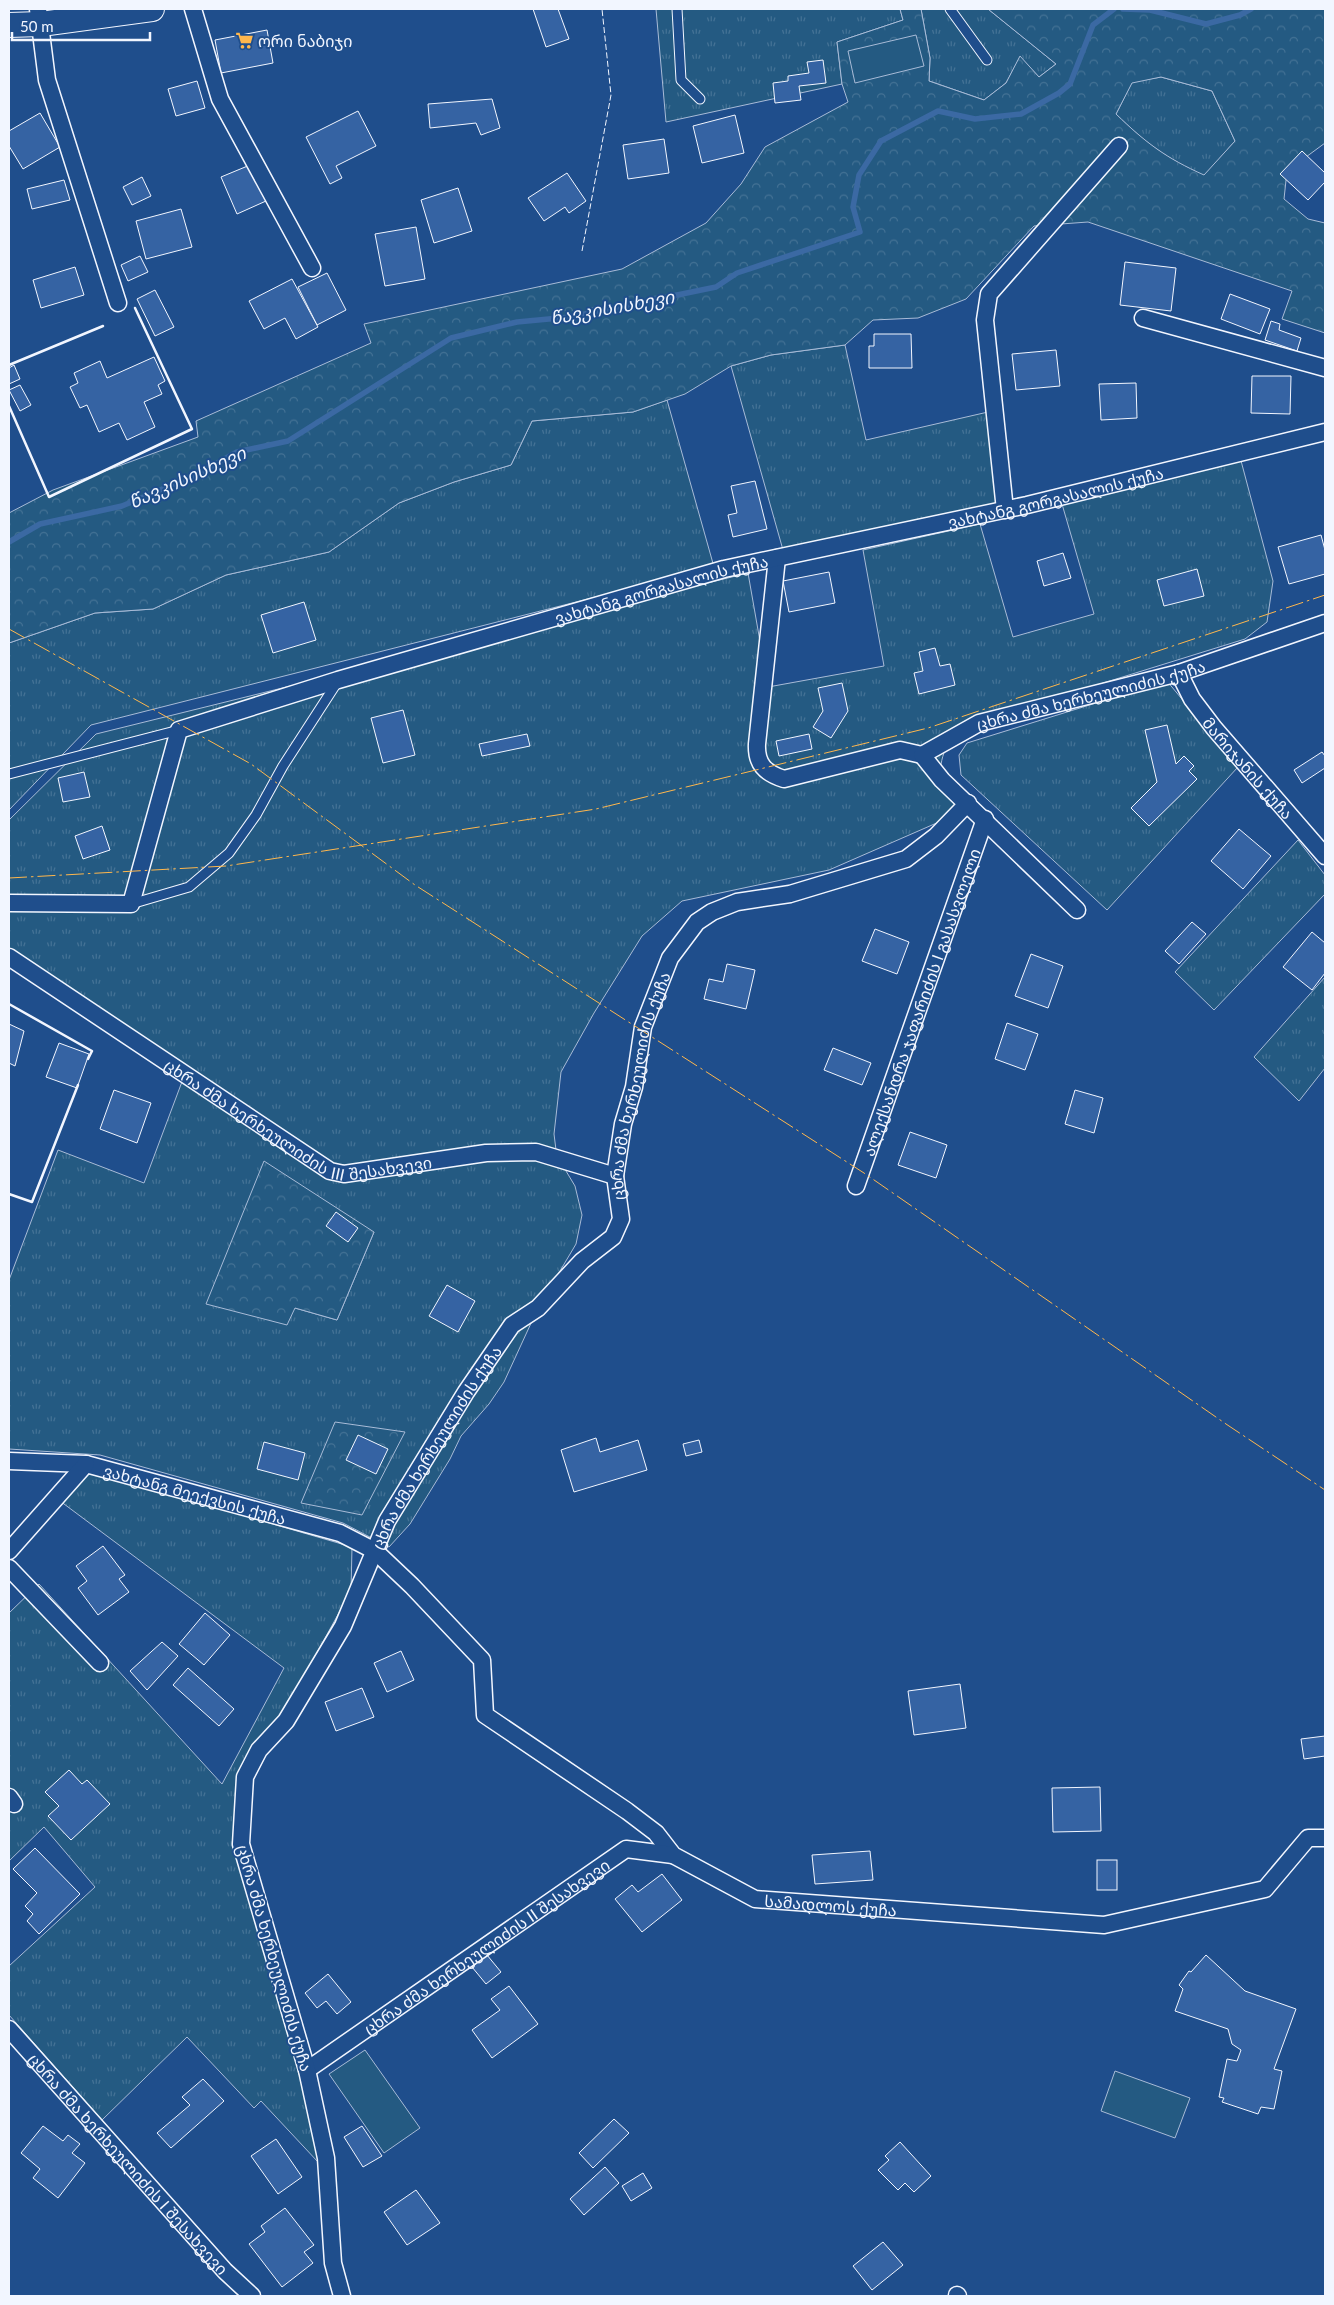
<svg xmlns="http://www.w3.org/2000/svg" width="1334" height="2305" font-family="Lato,'Noto Sans Georgian',sans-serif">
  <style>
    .grass { fill: url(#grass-tufts); stroke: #a8bbd7; fill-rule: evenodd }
    .forest { fill: url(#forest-crowns); stroke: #a8bbd7; fill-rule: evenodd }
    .garden { fill: #245a82; stroke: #a8bbd7 }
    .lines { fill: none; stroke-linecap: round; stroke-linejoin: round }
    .stream { stroke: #3b69a3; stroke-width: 5.5 }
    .building { fill: #3563a3; stroke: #f2f6ff }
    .lane-casing { stroke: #f2f6ff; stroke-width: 11 }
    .street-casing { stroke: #f2f6ff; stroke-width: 19 }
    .secondary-casing { stroke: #f2f6ff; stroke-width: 26 }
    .lane { stroke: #1f4e8c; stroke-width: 9 }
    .street { stroke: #1f4e8c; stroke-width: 16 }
    .secondary { stroke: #1f4e8c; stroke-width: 24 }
    .fence { stroke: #f2f6ff; stroke-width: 1; stroke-dasharray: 6 2.5; stroke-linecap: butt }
    .wall { stroke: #f2f6ff; stroke-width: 2.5 }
    .power { stroke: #ffb74d; stroke-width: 1; stroke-dasharray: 18 4 2.5 4; stroke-linecap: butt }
    .labels { text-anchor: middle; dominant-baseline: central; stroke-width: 4; stroke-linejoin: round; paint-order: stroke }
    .poi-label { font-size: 16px; fill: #f2f6ff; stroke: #1f4e8c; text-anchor: start }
    .street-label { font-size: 16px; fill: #f2f6ff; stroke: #1f4e8c }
    .water-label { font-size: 18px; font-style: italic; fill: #f2f6ff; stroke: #1f4e8c }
  </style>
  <defs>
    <pattern id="grass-tufts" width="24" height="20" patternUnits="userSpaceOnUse" patternTransform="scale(1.25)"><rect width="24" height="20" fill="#245a82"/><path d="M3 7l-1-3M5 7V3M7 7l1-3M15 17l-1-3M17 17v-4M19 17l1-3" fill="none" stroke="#447295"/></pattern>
    <pattern id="forest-crowns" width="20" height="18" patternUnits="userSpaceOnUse" patternTransform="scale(1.25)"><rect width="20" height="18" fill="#245a82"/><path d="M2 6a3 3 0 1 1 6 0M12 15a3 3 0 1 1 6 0" fill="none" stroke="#447295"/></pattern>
  </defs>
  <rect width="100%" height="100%" fill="#1f4e8c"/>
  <g class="grass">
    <polygon points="656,9 900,9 903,20 837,42 842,84 666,122"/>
    <polygon points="921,9 988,9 1056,64 1039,77 1020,57 1006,83 984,100 929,81 930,58"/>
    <path d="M1161,77L1212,91L1235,141L1204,176C1166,158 1145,143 1116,114L1132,82Z"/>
    <polygon points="845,345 866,440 988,412 998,504 783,550 731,366 771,355"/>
    <polygon points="667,400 714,567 91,725 9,810 9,643 95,613 153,609 226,575 329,552 399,503 454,482 511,465 532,421 633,412"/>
    <path d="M1240,457L1273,581L1267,622L1245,639L971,724C950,737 942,748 940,773L971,808L829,870L682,901L642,936L594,1013L561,1072L554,1134L556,1150L539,1144H506L345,1167L332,1165L9,955V820L96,734L748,573L768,687L884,666L863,550L980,524L1013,637L1094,614L1062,504Z"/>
    <polygon points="1167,681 1238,767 1107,910 961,775 959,755 967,743"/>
    <polygon points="1298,840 1325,875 1325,894 1214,1010 1175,972"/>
    <polygon points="1325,977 1325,1068 1299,1101 1254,1057"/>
    <path d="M183,1079L329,1176L483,1158L534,1157L563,1166L575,1186L582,1215L576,1244L538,1308L504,1382L489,1404L461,1436L450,1459L410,1524L389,1547L343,1523L100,1455L9,1449V1280L58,1150L144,1183ZM374,1232L337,1320L295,1308Z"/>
    <polygon points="87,1470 352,1547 351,1591 282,1716 251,1750 237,1776 233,1836 300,2060 318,2162 261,2101 254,2108 187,2037 102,2120 9,2015 9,1966 95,1887 44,1827 9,1861 9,1613 39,1584 222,1784 284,1668 60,1501"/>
  </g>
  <g class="forest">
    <path d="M900,9H921L930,58L929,81L984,100L1006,83L1020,56L1039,77L1056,64L988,9H1325V143L1287,171L1284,199L1308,219L1325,223V333L1282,319L1292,291L1088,222L1034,226L966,299L918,318L873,320L845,345L771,355L731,366L685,394L633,412L532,421L511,465L454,482L399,503L329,552L226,575L153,609L95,613L9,643V513L53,490L198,437L196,421L371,343L364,324L622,269L706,223L741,184L765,147L848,102L842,84L837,42L903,20ZM1161,77L1212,91L1235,141L1204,175C1166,158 1146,143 1116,114L1132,83Z"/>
    <polygon points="264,1161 374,1232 337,1320 295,1308 287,1325 206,1304"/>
    <polygon points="335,1422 405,1432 362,1515 301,1503"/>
  </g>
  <g class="garden">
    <polygon points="916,35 924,66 855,83 848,51"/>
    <polygon points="365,2050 420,2128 384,2153 329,2074"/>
    <polygon points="1115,2071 1190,2098 1175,2138 1101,2111"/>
  </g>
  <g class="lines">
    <g class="stream">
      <polyline points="1123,9 1150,10 1206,24 1240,15 1251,9"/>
      <polyline points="9,542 40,524 122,506 198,474 237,452 288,441 451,338 517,322 570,317 716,287 737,273 860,232 853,207 859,175 881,141 938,111 975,119 1021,114 1059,93 1070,84 1093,25 1114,9"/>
    </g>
  </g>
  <g class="building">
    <polygon points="533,9 558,9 569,39 546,47"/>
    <polygon points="267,30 273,63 221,73 215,40"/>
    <polygon points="823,60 826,83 799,86 801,100 775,103 773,83 788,81 788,76 809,73 807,62"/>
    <polygon points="197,81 205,108 176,116 168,89"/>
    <polygon points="492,99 500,128 481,135 476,123 430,128 428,104"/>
    <polygon points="358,111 376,146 336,166 342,178 330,184 306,137"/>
    <polygon points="40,113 60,147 23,169 9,146 9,131"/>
    <polygon points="735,115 744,153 702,163 693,126"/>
    <polygon points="664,139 669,173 628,179 623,145"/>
    <polygon points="1302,151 1325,173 1325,182 1308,200 1280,174"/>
    <polygon points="250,165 266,201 237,214 221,177"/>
    <polygon points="567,173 586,201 569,213 565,207 544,221 528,198"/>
    <polygon points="142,177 151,196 132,205 123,187"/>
    <polygon points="64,180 70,200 32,209 27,189"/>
    <polygon points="458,188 472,231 434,243 421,200"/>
    <polygon points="181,209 192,247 146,259 136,221"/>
    <polygon points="416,227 425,279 385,286 375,234"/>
    <polygon points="140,256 148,272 128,281 121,265"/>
    <polygon points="1125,262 1176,268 1171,311 1120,305"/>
    <polygon points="75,267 84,295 41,308 33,280"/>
    <polygon points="327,273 346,310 317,325 298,287"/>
    <polygon points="292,279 318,327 296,339 285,318 264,329 249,301"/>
    <polygon points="155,290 174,327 155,336 137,299"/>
    <polygon points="1230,294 1270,309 1260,334 1221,319"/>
    <polygon points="1271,321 1280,324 1279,330 1301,338 1297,351 1265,340"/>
    <polygon points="874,334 911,334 912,368 869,368 869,346 874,346"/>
    <polygon points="1056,350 1060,386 1016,390 1012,354"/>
    <polygon points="154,357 165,381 158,385 162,394 144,402 155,427 127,440 119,423 99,432 87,405 80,408 70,387 78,383 74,373 100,361 107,378"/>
    <polygon points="14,365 20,379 9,384 9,368"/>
    <polygon points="1252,376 1291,376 1290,414 1251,413"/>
    <polygon points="1136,383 1137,418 1101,420 1099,384"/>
    <polygon points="20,385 31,405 20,411 9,390"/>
    <polygon points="755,481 767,529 733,537 728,515 737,513 731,486"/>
    <polygon points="1321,535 1325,550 1325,574 1289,584 1278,547"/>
    <polygon points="1063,553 1071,578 1044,586 1037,561"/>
    <polygon points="1197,569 1204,596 1164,606 1157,580"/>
    <polygon points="829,572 835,603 789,612 783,581"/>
    <polygon points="304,602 316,640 273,653 261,615"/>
    <polygon points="935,648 940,666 950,664 955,685 919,694 914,673 923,671 919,652"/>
    <polygon points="842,683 848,711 831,738 813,727 823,711 818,688"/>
    <polygon points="403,710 415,755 383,763 371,718"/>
    <polygon points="1167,725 1176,764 1184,756 1194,766 1189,771 1197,779 1149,826 1131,808 1157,782 1145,730"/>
    <polygon points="527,734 530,746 482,756 479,744"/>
    <polygon points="809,734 812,749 779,756 776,741"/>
    <polygon points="1322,752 1325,756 1325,768 1302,783 1294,770"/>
    <polygon points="84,772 90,797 63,802 58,778"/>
    <polygon points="102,826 110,850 83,859 75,836"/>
    <polygon points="1239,829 1271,856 1243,889 1211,861"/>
    <polygon points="1192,922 1206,934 1179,964 1165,951"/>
    <polygon points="875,929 909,942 897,974 862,961"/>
    <polygon points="1312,932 1325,943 1325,973 1312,990 1283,967"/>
    <polygon points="1031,954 1063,966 1048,1008 1015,996"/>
    <polygon points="727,964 755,970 746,1009 704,999 709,979 723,982"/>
    <polygon points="1007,1023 1038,1034 1025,1070 995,1059"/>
    <polygon points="9,1024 24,1031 15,1066 9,1063"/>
    <polygon points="59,1043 89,1054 77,1088 46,1077"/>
    <polygon points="833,1048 871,1063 862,1085 824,1070"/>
    <polygon points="114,1090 151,1103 137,1143 100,1129"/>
    <polygon points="1075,1090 1103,1098 1094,1133 1065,1124"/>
    <polygon points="910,1132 947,1145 936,1178 898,1165"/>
    <polygon points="336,1212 358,1228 348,1242 326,1226"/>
    <polygon points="447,1285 475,1301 458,1332 429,1316"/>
    <polygon points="358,1435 388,1449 376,1474 346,1460"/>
    <polygon points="596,1438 600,1452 638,1440 647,1470 574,1492 561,1450"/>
    <polygon points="699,1440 702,1452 686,1456 683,1444"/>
    <polygon points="264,1442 305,1453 298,1480 257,1469"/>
    <polygon points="103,1546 125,1575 119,1579 129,1592 98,1615 78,1588 87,1581 76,1566"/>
    <polygon points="205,1613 230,1635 204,1665 179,1644"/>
    <polygon points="162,1642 178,1656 147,1690 130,1671"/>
    <polygon points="401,1651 414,1680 387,1692 374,1663"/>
    <polygon points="188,1668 234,1709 219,1726 173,1685"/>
    <polygon points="960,1684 966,1728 914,1735 908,1691"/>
    <polygon points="362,1688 374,1717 336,1731 325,1702"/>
    <polygon points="1325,1736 1325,1756 1304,1759 1301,1739"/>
    <polygon points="69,1770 82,1784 87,1780 110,1804 71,1840 48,1816 59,1806 45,1792"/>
    <polygon points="1100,1787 1101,1831 1053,1832 1052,1788"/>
    <polygon points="35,1848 80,1894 39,1934 27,1921 33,1914 25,1906 37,1893 13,1869"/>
    <polygon points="870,1851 873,1880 815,1884 812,1855"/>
    <rect x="1097" y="1860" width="20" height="30"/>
    <polygon points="662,1874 682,1900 642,1932 615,1899 632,1885 638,1892"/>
    <polygon points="487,1955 501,1972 486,1984 472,1967"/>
    <polygon points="1206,1955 1245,1991 1296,2009 1274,2069 1282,2071 1274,2109 1261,2107 1258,2114 1222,2102 1224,2098 1219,2097 1227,2059 1237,2061 1241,2050 1232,2044 1228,2029 1175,2011 1183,1989 1179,1985 1189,1971 1191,1972"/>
    <polygon points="328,1974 351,2002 337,2014 326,2001 317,2008 305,1993"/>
    <polygon points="509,1986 538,2024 492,2058 472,2030 500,2010 491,1999"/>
    <polygon points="203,2079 224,2101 171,2148 157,2133 190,2105 182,2097"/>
    <polygon points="614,2119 629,2133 593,2168 579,2153"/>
    <polygon points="43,2126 63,2141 68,2135 80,2144 72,2153 85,2163 58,2198 33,2178 40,2169 21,2153"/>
    <polygon points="362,2126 382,2156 363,2167 344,2137"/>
    <polygon points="276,2139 302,2177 278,2194 251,2156"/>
    <polygon points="900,2142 931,2176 914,2192 905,2183 898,2190 878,2170 889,2160 885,2156"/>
    <polygon points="605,2167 619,2183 584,2215 570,2199"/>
    <polygon points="643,2173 652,2188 631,2201 622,2186"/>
    <polygon points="416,2190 440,2223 407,2245 384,2212"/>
    <polygon points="285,2208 314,2245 304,2252 313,2263 282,2287 249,2244 265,2232 261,2226"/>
    <polygon points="883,2242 903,2265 872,2290 853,2266"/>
  </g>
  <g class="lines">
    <defs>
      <g id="lane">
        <polyline points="677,9 681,80 700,99"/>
        <polyline points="950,9 987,60"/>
        <polyline points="9,774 179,730"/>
        <polyline points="131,904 189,887 229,853 256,815 283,766 338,681"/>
      </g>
      <g id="street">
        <polyline points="38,9 47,80 118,303"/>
        <polyline points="193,9 220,99 312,268"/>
        <polyline points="1143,318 1325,368"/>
        <polyline points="1005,510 985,320 989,294 1119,146"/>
        <path d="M777,558L757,744C756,764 765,773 784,779L900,750L922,755"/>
        <path id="s1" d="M1179,673L1192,699L1214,728L1325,856"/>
        <path id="s2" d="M9,903L131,904L179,730L338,680L724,569L1027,505L1325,432"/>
        <path id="s3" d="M1077,910L942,780L922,755L979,723L1179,673L1325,623"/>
        <path id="s4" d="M9,957L330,1171L344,1174L486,1153L536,1152L615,1176"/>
        <path id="s5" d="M856,1186L985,819"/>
        <path id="s6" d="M9,1461L86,1464L340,1533L375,1551L412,1586L482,1660L485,1715L627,1811L656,1833L673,1855L755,1899L1104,1925L1265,1889L1308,1838H1325"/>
        <polyline points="9,1551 86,1464"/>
        <polyline points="9,1568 100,1663"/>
        <polyline points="9,1797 14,1804"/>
        <path id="s7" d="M9,2029L225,2271L252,2296"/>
        <path id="s8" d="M307,2070L626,1849L673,1855"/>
        <polyline points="957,2295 958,2296"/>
        <path id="s9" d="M342,2296L333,2263L326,2158L307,2070L241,1844L245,1777L259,1750L286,1721L343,1626L387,1521L466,1392L512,1325L538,1308L582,1261L613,1237L621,1219L615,1176L623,1124L634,1087L643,1027L670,958L697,922L712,912L737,902L790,894L906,859L936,836L968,803"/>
      </g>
      <polyline id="secondary" points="9,25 41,24 152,9"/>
    </defs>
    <use href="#lane" class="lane-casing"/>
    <use href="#street" class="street-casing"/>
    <use href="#secondary" class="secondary-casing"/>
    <use href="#lane" class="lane"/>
    <use href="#street" class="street"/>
    <use href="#secondary" class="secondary"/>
    <polyline class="fence" points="582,251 611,95 602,9"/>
    <g class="wall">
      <polyline points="9,365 103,326"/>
      <polyline points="9,406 49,497 192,429 135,308"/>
      <polyline points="9,1004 92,1051 88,1059"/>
      <polyline points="9,1194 32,1202 78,1085"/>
    </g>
    <g class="power">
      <polyline points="9,629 251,764 415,885 864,1173 1226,1424 1325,1490"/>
      <polyline points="9,878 226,866 596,809 928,728 1325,595"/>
    </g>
  </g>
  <defs>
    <symbol id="supermarket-bare" viewBox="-9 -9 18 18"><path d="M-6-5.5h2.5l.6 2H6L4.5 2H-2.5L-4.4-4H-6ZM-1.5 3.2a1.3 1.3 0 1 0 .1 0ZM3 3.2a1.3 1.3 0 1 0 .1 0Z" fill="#ffb74d" stroke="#1f4e8c" stroke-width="2.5" paint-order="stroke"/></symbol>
  </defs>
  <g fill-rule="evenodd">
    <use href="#supermarket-bare" x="232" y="28" width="25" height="25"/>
  </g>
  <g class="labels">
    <g class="poi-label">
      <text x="258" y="40">ორი ნაბიჯი</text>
    </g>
    <g class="street-label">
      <text stroke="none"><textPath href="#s2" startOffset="1210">ვახტანგ გორგასალის ქუჩა</textPath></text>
      <text stroke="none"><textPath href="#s2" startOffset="805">ვახტანგ გორგასალის ქუჩა</textPath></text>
      <text stroke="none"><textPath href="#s3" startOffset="400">ცხრა ძმა ხერხეულიძის ქუჩა</textPath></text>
      <text stroke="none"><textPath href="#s1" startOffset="118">მარიჯანის ქუჩა</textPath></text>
      <text stroke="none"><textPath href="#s5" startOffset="195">ალექსანდრა ჯაფარიძის I გასასვლელი</textPath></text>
      <text stroke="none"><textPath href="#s9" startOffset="1350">ცხრა ძმა ხერხეულიძის ქუჩა</textPath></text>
      <text stroke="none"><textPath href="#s4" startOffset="339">ცხრა ძმა ხერხეულიძის III შესახვევი</textPath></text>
      <text stroke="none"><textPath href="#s9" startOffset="915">ცხრა ძმა ხერხეულიძის ქუჩა</textPath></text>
      <text stroke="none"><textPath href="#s6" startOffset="190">ვახტანგ მეექვსის ქუჩა</textPath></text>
      <text stroke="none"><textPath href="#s6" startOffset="992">სამადლოს ქუჩა</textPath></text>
      <text stroke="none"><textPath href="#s8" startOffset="218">ცხრა ძმა ხერხეულიძის II შესახვევი</textPath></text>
      <text transform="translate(275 1958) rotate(74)">ცხრა ძმა ხერხეულიძის ქუჩა</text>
      <text stroke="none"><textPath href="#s7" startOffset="180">ცხრა ძმა ხერხეულიძის I შესახვევი</textPath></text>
    </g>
    <g class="water-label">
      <text transform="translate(612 307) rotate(-10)">წავკისისხევი</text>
      <text transform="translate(187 477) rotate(-24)">წავკისისხევი</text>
    </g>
  </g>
  <rect width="1334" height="2305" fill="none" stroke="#f2f6ff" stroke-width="20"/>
  <path d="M12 32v8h138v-8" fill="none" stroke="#f2f6ff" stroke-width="2.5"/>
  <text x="20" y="32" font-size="15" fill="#f2f6ff" stroke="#1f4e8c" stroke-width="4" paint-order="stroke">50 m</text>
</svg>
